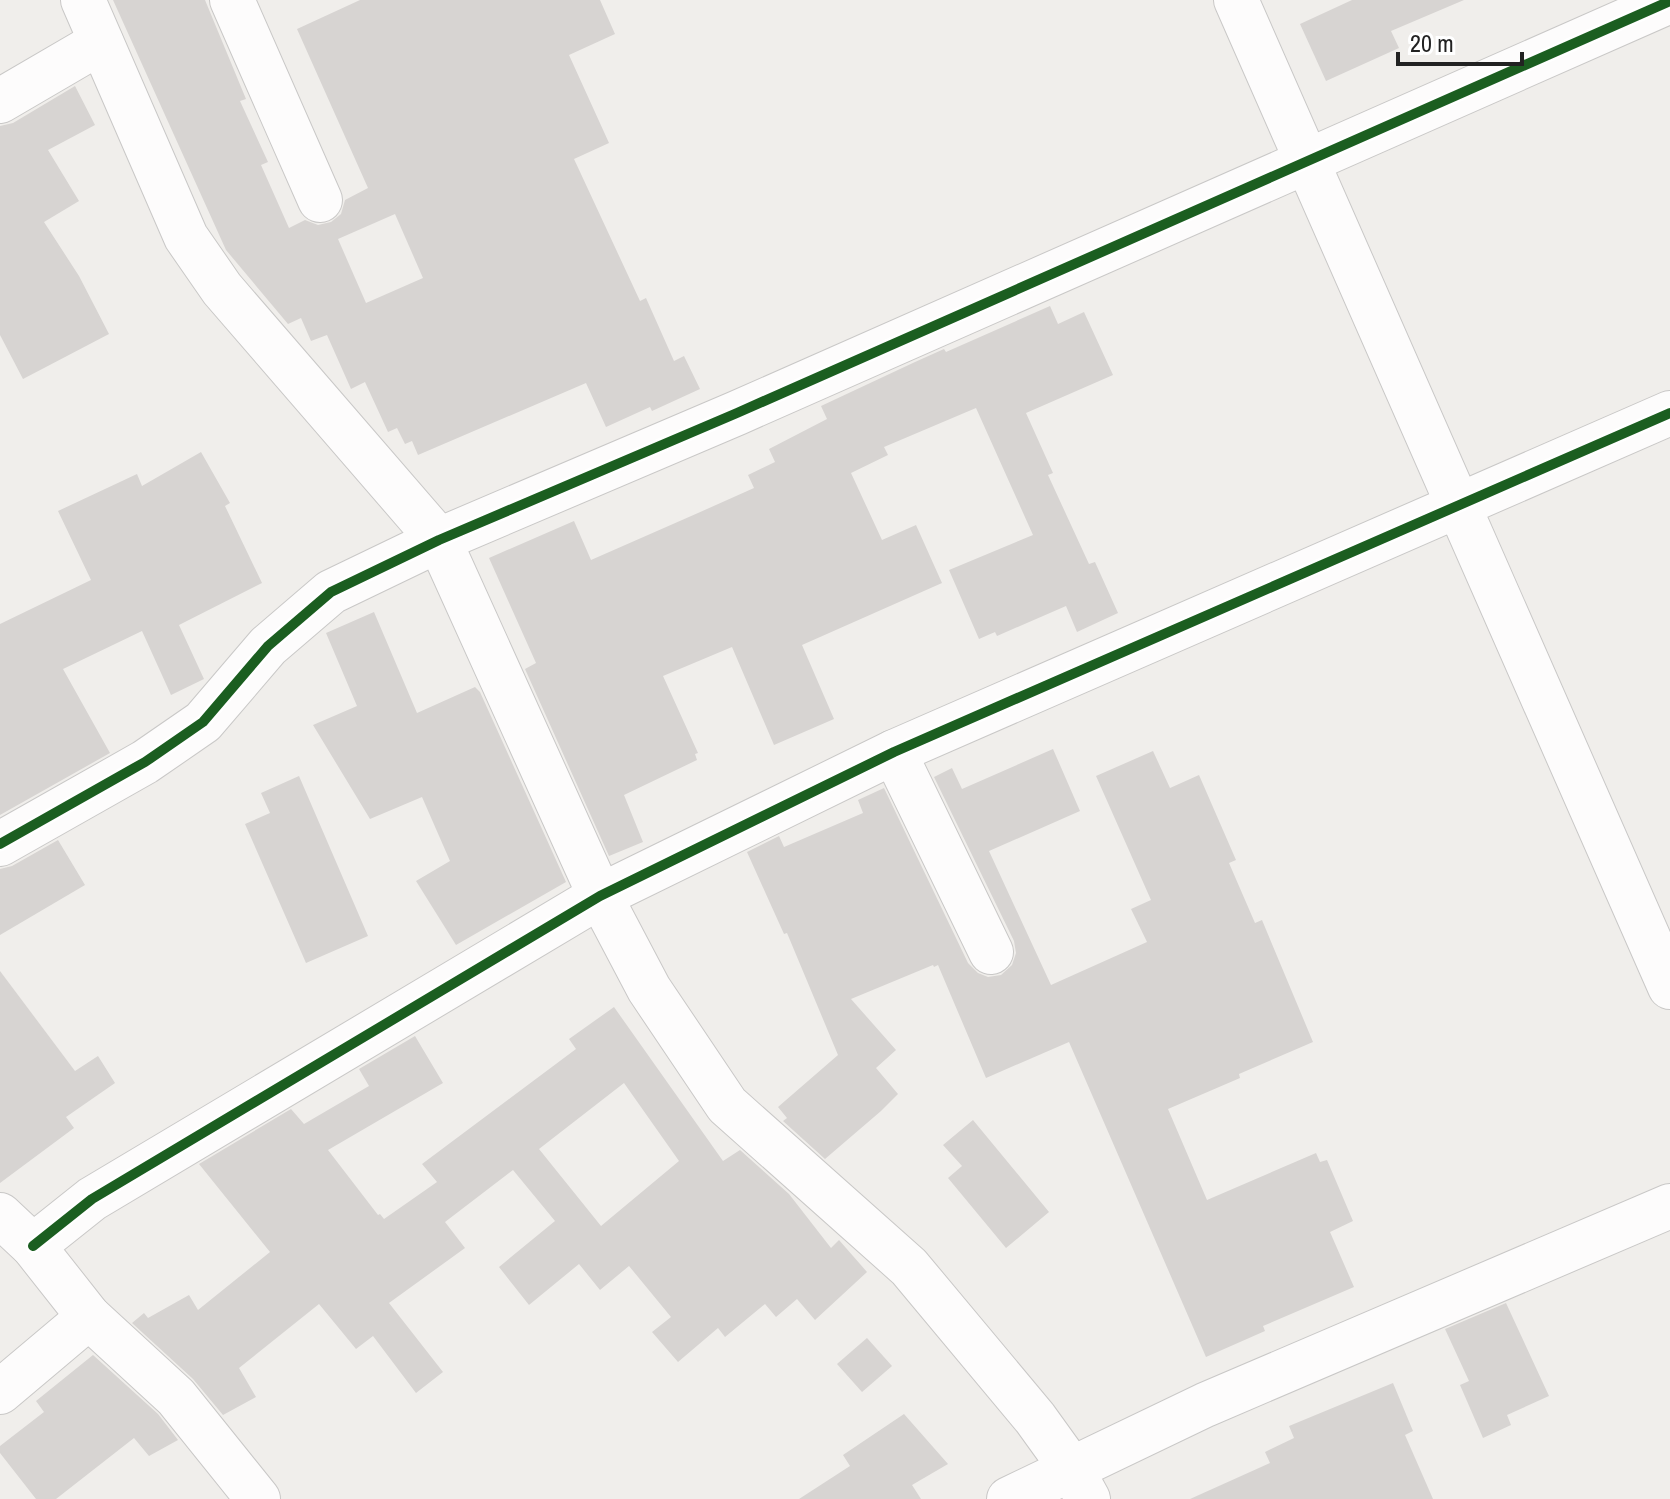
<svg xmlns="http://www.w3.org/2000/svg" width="1670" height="1499" font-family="'Archivo Narrow',sans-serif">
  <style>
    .building { fill: #d7d4d2; fill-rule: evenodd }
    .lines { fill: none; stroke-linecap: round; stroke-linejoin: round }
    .minor-casing { stroke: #c9c8c7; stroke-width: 46 }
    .minor { stroke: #fdfcfc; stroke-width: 44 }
    .cycleway-casing { stroke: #fff; stroke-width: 15 }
    .cycleway { stroke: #1b5e20; stroke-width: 10 }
  </style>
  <rect width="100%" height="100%" fill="#f0eeeb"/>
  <g class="building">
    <path d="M113,0H205L246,99L240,101L268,162L261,165L289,228L305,220L318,225L331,222L341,214L345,200L368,188L297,29L360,0H600L615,34L569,55L609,143L574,159L640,301L646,298L674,361L684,356L700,389L652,411L650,407L606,427L586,383L418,455L412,441L405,444L397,428L388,432L365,382L351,389L327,335L311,341L301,318L288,324L226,250ZM395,214L423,278L366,303L338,239Z"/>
    <polygon points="1352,0 1464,0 1391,31 1399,48 1326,81 1300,24"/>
    <polygon points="75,86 95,125 48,150 79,201 44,222 79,276 109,334 23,379 0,335 0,126 13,123"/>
    <polygon points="1050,306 1058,324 1084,312 1113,375 1026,413 1053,473 1048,475 1089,564 1095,562 1118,613 1077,632 1066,606 997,636 995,632 979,639 949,570 1033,535 976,408 884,447 888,455 851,473 882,540 916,525 942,583 802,645 834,719 774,745 732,647 663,676 698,753 695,754 697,760 624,795 643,842 609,856 525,669 536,663 489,558 574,521 591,560 698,513 754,488 748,475 775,462 769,449 827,419 821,406 915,362 944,349 946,352"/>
    <polygon points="201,452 230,503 225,506 262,583 179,625 204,679 171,695 142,631 63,669 110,753 0,815 0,624 91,580 58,511 137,474 142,486"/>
    <polygon points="374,612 417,713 475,687 480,692 566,882 456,945 416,881 450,861 422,797 370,819 313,725 357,706 326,633"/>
    <polygon points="1053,749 1080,811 989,851 1051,985 1147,942 1131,909 1151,900 1096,776 1153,751 1170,788 1199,775 1236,860 1229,863 1255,923 1262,920 1313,1042 1239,1074 1240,1078 1168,1109 1207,1200 1316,1153 1320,1162 1327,1160 1353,1221 1330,1232 1354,1287 1263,1326 1265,1331 1206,1357 1069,1042 986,1078 938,965 934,967 933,965 851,999 896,1050 876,1068 898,1094 881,1111 825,1159 783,1121 787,1118 778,1107 838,1055 787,933 784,934 747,852 779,836 784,847 863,813 858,800 884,788 968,963 978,973 988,977 1001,975 1012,965 1016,953 1014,941 934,777 952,768 962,789"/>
    <polygon points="299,776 368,936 306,963 245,824 270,813 261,793"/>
    <polygon points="58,840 85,885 0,935 0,869 12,866"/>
    <polygon points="0,971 75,1071 98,1056 115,1083 66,1117 74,1128 0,1183"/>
    <path d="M614,1007L723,1161L740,1150L789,1194L831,1248L839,1240L867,1272L815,1320L797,1299L776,1317L765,1304L725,1337L718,1328L678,1362L652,1332L671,1317L629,1266L600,1290L579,1264L529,1305L499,1267L555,1221L513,1170L445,1222L465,1248L389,1303L443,1372L416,1393L373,1336L356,1349L319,1304L239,1368L256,1397L223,1415L193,1379L132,1323L144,1313L148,1318L189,1295L198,1310L270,1252L199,1164L291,1109L304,1124L369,1086L359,1069L415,1036L443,1083L328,1150L378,1215L380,1214L384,1219L437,1182L422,1164L576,1049L569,1039ZM624,1083L679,1161L601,1226L539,1149Z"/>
    <polygon points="973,1120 1049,1212 1006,1248 948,1178 962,1166 943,1145"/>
    <polygon points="1506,1303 1549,1396 1507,1415 1511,1425 1483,1438 1460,1385 1469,1381 1445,1329"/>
    <polygon points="867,1338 892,1366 862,1392 837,1364"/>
    <polygon points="93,1355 158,1414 178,1440 149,1456 134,1438 56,1499 36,1499 0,1453 0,1446 44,1412 36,1401"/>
    <polygon points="1393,1383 1413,1431 1405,1435 1433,1499 1190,1499 1270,1463 1265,1452 1294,1438 1289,1426"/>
    <polygon points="904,1414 948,1464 912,1485 921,1499 799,1499 850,1466 843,1455"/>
  </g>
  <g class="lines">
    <defs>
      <g id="minor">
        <polyline points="83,0 186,237 222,289 439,540 600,896 649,989 727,1105 909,1267 1035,1418 1071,1468 1088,1499"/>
        <polyline points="232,0 320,200"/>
        <polyline points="1236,0 1670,987"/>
        <polyline points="0,101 101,42"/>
        <polyline points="894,752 991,952"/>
        <polyline points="0,844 145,762 203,722 268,646 331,592 439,540 737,413 1670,1"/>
        <polyline points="0,1215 33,1246 89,1317 176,1397 258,1499"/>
        <polyline points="33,1246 92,1199 600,896 894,752 1670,413"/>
        <polyline points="0,1392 89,1317"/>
        <polyline points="1009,1499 1205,1405 1670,1206"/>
      </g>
    </defs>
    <use href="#minor" class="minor-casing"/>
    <use href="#minor" class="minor"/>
    <defs>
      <g id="cycleway">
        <polyline points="0,844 145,762 203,722 268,646 331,592 439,540 737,413 1670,1"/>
        <polyline points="33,1246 92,1199 600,896 894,752 1670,413"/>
      </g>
    </defs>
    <use href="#cycleway" class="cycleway-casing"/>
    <use href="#cycleway" class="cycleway"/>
  </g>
  <path d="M1398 52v12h124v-12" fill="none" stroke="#222222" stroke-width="4"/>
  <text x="1410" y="52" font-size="24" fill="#222222" stroke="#ffffff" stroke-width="6" paint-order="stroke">20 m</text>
</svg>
